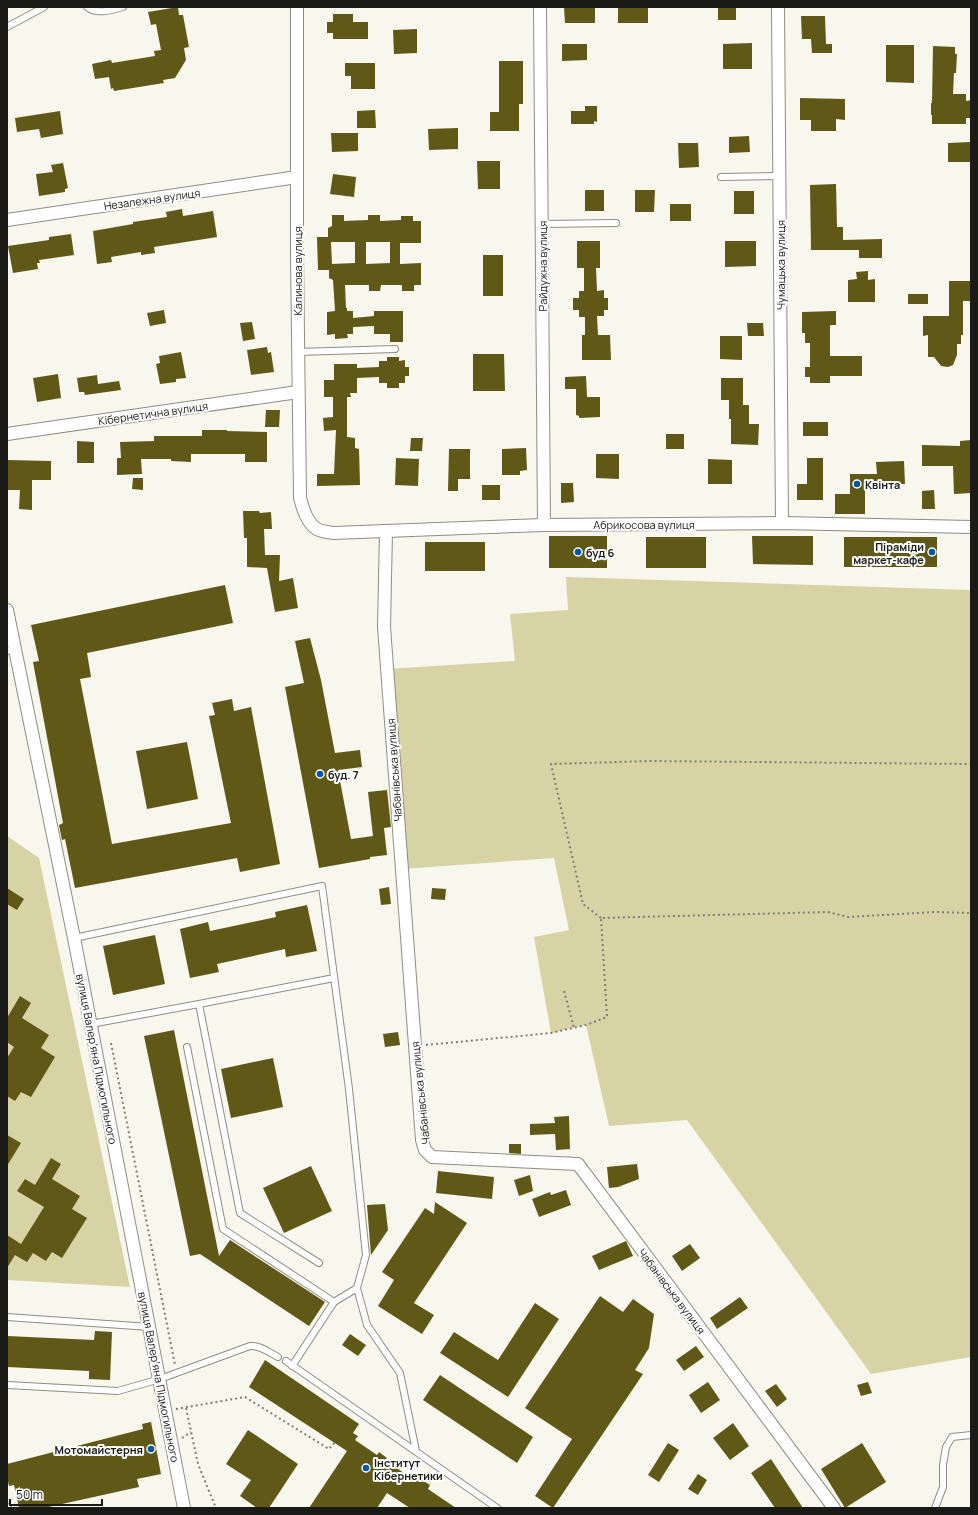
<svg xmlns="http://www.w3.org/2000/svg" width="978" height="1515" font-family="Manrope,sans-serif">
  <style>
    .green { fill: #d7d3a5 }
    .building { fill: #5f5816; fill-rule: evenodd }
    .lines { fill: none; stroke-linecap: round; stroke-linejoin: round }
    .service-casing { stroke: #8d8d84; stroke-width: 8 }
    .minor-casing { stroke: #8d8d84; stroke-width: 14 }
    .path { stroke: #7e7e78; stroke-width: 2; stroke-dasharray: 2 3; stroke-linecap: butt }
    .service { stroke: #fff; stroke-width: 6 }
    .minor { stroke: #fff; stroke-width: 12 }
    .poi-dot { fill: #0156a4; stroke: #fff; stroke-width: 1.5 }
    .labels { text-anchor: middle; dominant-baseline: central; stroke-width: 4; stroke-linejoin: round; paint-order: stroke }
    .street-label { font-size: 11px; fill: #1a1a17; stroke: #fff }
    .poi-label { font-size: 11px; font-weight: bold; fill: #1a1a17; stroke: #fff; text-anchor: start }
  </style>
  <rect width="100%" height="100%" fill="#f7f7ed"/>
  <g class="green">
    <polygon points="566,577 971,590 971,1357 871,1374 687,1120 609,1126 586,1025 551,1033 534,937 569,930 554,858 402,869 387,669 515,661 510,614 568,610"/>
    <polygon points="7,836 39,858 130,1287 7,1280"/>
  </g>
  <g class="building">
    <polygon points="178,7 179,15 183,15 189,47 184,48 186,60 175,78 163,80 164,83 114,91 113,88 111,89 109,77 95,79 92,64 111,60 112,63 155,56 154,51 161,50 156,24 151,25 148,12"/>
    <polygon points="564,7 595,7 595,23 565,23"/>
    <rect x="618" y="7" width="30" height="16"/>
    <rect x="718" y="7" width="18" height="13"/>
    <polygon points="333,14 353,14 353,22 368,22 368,39 333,39 333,33 327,33 327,22 333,22"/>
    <polygon points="801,16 825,16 826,44 832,44 832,53 812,53 811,39 802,39"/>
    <polygon points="417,29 417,53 394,54 393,30"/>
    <polygon points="752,43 752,69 723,69 723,44"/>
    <polygon points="562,44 587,44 587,60 562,61"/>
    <polygon points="886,45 914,45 914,83 886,82"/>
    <polygon points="933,46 955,47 955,54 957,54 956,73 954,73 953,94 966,94 966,101 971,100 971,118 966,118 966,124 932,124 932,115 931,115 931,103 932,103"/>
    <polygon points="499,61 523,61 523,104 519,104 519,131 490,131 490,112 499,112"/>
    <polygon points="345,63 375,63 375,89 351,89 351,76 345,76"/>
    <polygon points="800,98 845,99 845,120 836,119 836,131 811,131 811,120 800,120"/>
    <polygon points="585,106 597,106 597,122 594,121 594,124 571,124 571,111 585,111"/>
    <polygon points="375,110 376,128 357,128 357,111"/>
    <polygon points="60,111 63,134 41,138 39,129 17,132 15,118"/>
    <polygon points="458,128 458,149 429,150 428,129"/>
    <polygon points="331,133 358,133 358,151 332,152"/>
    <polygon points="749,136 750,152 729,153 729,137"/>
    <polygon points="971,142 971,162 948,162 948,143"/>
    <polygon points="678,143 698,143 699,167 679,168"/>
    <polygon points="477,161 500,161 500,189 478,189"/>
    <polygon points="63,163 68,188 65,189 65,192 39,196 36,174 53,172 51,165"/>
    <polygon points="333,174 356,177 354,197 330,194"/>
    <polygon points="836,184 837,227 843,227 843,240 882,239 882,258 859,258 859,250 811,250 810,185"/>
    <rect x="585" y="190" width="19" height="21"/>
    <polygon points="635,190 655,190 654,212 635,212"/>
    <rect x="734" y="191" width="20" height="23"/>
    <rect x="670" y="204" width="21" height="17"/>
    <polygon points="182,209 183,216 213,211 217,237 154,247 155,253 141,255 141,252 111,257 112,262 97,264 93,231 133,224 133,222 167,217 166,212"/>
    <path d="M332,215H344V221L368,220V215H380V221L401,220V216H413V221H421V243H400V264L421,263V285H414V291H402V285H381L380,291H369V285H345L346,308H347V311H353V318L374,316V311H403V342H390V334H374V326L353,327V334H347L348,338L335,339V334L327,335V312L335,311L333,280L329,278V270H318L317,237H328V228L332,226ZM331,242H355V263L332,264ZM366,242H390V263L366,264Z"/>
    <polygon points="71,234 74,255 39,260 40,263 37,263 38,269 13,273 8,246 49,240 49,237"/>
    <polygon points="577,241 600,241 600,268 596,268 597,291 604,290 604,298 608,298 608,310 604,310 604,316 597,316 598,335 610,335 611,360 582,360 582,335 585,335 585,317 579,317 579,310 573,310 573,298 579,298 579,291 584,291 584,268 577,268"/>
    <polygon points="725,241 756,241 756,266 725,267"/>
    <rect x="483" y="255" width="20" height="41"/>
    <polygon points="868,271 868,280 875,279 875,302 848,302 848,280 857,279 856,272"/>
    <polygon points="949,281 970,281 970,301 963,301 963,335 961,335 961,344 957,344 957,355 953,365 948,367 941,366 934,357 928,357 928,335 923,336 923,316 949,316"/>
    <rect x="908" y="294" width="20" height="10"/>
    <polygon points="164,310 166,323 150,326 147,313"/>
    <polygon points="836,311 836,325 830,325 830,356 862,356 862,376 830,376 830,383 810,383 810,377 805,377 805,367 810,367 810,343 805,343 805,333 802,333 802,312"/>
    <polygon points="252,322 255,339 243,341 240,323"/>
    <polygon points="747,323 763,323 764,336 748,336"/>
    <polygon points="720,336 742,336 742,360 720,359"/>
    <polygon points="267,347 268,353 271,352 274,372 251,375 247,350"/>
    <polygon points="181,352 186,378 176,379 176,382 160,384 156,364 160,363 159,356"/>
    <polygon points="473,354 504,354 505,391 473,391"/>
    <polygon points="387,357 399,357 399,361 405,360 405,367 409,367 409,376 405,376 405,383 399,383 399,388 387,388 387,383 379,383 379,377 357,378 357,393 350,393 351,397 347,397 347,437 355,438 355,448 359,449 360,485 317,486 317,474 334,474 336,430 324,431 323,418 333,417 333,397 324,397 324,380 334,380 334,364 357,364 357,368 379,367 379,361 387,361"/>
    <polygon points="58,374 61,398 37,402 33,378"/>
    <polygon points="97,375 98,384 119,381 121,390 85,395 84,392 79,392 77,378"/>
    <polygon points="586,376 587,397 600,397 600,417 579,418 579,416 576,415 576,389 565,389 565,377"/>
    <polygon points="721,378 743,378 743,405 749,405 749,424 759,424 758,445 731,444 731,419 729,419 729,400 721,400"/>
    <polygon points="266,410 280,410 279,427 265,427"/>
    <rect x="803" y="422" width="25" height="14"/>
    <polygon points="202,430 227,430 227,431 267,432 267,462 245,462 245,454 191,454 191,462 171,461 171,459 141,459 142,474 117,475 117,458 121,458 120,442 154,441 154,436 202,436"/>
    <rect x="666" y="434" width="18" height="15"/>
    <polygon points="411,438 423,438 422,451 410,451"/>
    <polygon points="971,440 971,493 954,494 953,466 922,466 922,445 960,446 960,441"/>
    <polygon points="77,441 94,442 94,463 77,463"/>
    <polygon points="526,448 527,470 520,471 520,475 502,475 502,449"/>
    <polygon points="449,449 470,449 470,479 458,479 458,491 448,491"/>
    <polygon points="596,454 619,454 619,479 596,478"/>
    <polygon points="396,458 419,459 418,486 395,485"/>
    <polygon points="807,458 823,458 823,500 797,500 797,484 807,484"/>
    <polygon points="708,459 732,460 732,484 708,484"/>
    <polygon points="8,460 51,461 51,480 32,480 32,510 19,509 20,490 7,490"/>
    <polygon points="904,461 905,484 865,485 865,514 835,514 835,494 850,494 850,474 877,474 876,462"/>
    <polygon points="133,478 143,478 143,490 132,489"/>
    <polygon points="561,483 573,483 574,502 561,503"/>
    <rect x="482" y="485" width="18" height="15"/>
    <polygon points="934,490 935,509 922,509 922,491"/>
    <polygon points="243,511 259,511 260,513 271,512 272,529 264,529 265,555 280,555 279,581 293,578 298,608 275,612 267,568 247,567 247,538 244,538"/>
    <rect x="549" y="536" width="58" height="32"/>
    <polygon points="752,536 813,536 813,565 753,564"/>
    <rect x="646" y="537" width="60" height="31"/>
    <rect x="844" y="537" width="93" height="30"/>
    <rect x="425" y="542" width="60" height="29"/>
    <polygon points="225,585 233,623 87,653 91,677 80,679 112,844 231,823 209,716 215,715 212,703 232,699 234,711 251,707 280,864 240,872 237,858 75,888 65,839 62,840 59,825 63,823 33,662 39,661 31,625"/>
    <polygon points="310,638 321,680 335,753 360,750 362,767 338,770 351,839 373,836 368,792 387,790 391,827 384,828 387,855 370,857 370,859 319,868 285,687 304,683 295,641"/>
    <polygon points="187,742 198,799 147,809 136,751"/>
    <polygon points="389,887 391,904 381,905 379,889"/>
    <polygon points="7,888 24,899 17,910 7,904"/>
    <polygon points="432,888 446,889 445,900 431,899"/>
    <polygon points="307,905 317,951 286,957 285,949 217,964 219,972 190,978 180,929 208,922 210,931 276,917 275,912"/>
    <polygon points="155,935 165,984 113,995 103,946"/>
    <polygon points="20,996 31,1003 22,1018 49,1035 41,1048 55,1057 31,1097 21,1092 15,1101 7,1096 7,1058 14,1047 7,1042 7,1018"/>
    <polygon points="174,1030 219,1256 230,1240 325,1302 309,1326 200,1254 190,1256 144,1036"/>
    <polygon points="398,1032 400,1045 385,1047 383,1034"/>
    <polygon points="273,1058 283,1107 231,1118 221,1069"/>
    <polygon points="569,1116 570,1149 556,1150 555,1134 530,1135 530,1124 555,1123 554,1117"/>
    <polygon points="7,1135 21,1143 7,1166"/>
    <polygon points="509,1144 521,1144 521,1154 509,1153"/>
    <polygon points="51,1158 61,1164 52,1179 80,1196 72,1209 87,1218 62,1258 52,1252 46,1261 33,1253 27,1262 15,1255 7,1268 7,1235 21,1244 44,1207 17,1191 25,1179 35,1185"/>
    <polygon points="637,1164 639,1179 618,1187 609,1188 607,1167"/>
    <polygon points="311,1166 332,1211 284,1233 263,1188"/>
    <polygon points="438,1171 494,1177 492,1199 436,1193"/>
    <polygon points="530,1175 533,1191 519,1196 514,1180"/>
    <polygon points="566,1190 571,1205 539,1217 532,1199 550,1192 551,1195"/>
    <polygon points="435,1202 467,1223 414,1303 434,1315 422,1334 378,1306 394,1280 382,1272 425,1208 434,1214"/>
    <polygon points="385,1204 388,1230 371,1255 367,1205"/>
    <polygon points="626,1241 633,1256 599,1270 592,1256"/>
    <polygon points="690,1244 700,1258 682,1271 672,1256"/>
    <polygon points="600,1296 623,1312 633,1299 654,1314 649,1348 635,1370 643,1374 553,1508 535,1496 572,1439 525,1408"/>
    <polygon points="740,1297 748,1308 717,1329 710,1318"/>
    <polygon points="535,1303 559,1319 508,1397 440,1353 454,1332 498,1360"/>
    <polygon points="95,1331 112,1332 110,1380 89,1379 89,1371 7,1367 7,1336 94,1340"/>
    <polygon points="350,1334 366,1345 358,1356 342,1345"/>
    <polygon points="696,1346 704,1357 684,1371 676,1360"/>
    <polygon points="265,1360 359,1424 353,1433 358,1436 355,1440 377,1455 379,1452 387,1458 385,1460 414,1480 416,1476 430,1485 428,1489 456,1508 410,1508 387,1493 377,1508 309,1508 347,1451 249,1387"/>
    <polygon points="440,1375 533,1437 517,1463 423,1400"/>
    <polygon points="708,1382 720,1400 701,1413 689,1395"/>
    <polygon points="868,1382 872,1393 861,1396 857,1385"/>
    <polygon points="776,1384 787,1399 777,1407 765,1391"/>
    <polygon points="151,1422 161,1474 137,1479 139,1487 44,1508 19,1508 14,1485 9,1486 7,1477 7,1464 143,1429 142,1424"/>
    <polygon points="733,1423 749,1446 730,1460 713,1438"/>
    <polygon points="248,1430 298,1464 269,1508 257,1508 240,1496 251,1480 226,1464"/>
    <polygon points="668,1443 679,1450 659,1482 648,1475"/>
    <polygon points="862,1443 886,1482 845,1508 821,1469"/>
    <polygon points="771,1459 786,1482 803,1508 775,1508 751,1473"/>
    <polygon points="698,1474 707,1480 698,1495 688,1489"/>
  </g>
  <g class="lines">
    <defs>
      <g id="service">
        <path d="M87,7C96,15 112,10 123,7"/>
        <polyline points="7,27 44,7"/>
        <polyline points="721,177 779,176"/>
        <polyline points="542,224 616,223"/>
        <polyline points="298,352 395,349"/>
        <polyline points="7,651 15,649"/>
        <polyline points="74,938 322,886 349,1089 366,1255 357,1288 334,1302"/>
        <polyline points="199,1004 334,978"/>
        <polyline points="91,1024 199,1004 240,1213 319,1263"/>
        <polyline points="187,1047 223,1229 334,1302 292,1366"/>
        <polyline points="357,1288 367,1325 400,1373 416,1451"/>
        <polyline points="7,1317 150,1327"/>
        <polyline points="286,1361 497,1508"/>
        <path d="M7,1385L118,1391L160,1379L250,1346C260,1345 270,1353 278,1357"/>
        <polyline points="7,1507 8,1508"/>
        <polyline points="935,1508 943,1487 943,1465 946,1447 952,1437 971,1435"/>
      </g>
      <g id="minor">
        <path d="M297,7V254L300,498C303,509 307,523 317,529C322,532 329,532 333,533L544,525L782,523L971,527"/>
        <polyline points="540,7 544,525"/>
        <polyline points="778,7 782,523"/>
        <polyline points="7,220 297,177"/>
        <polyline points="7,434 298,392"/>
        <polyline points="386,531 384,627 422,1140 425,1150 432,1157 578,1164 834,1508"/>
        <polyline points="7,610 74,938 184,1508"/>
      </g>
    </defs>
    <use href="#service" class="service-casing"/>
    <use href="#minor" class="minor-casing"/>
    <g class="path">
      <polyline points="601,918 583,904 551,764 650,761 971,764"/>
      <polyline points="564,991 574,1028"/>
      <polyline points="111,1043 175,1365"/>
      <polyline points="426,1045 551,1033 586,1025 607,1017 601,918 828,912 848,917 935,912 971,913"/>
      <polyline points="186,1408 198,1464 216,1508"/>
      <polyline points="176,1409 245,1397 329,1449 335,1442"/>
      <polyline points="182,1438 191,1432"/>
    </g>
    <use href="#service" class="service"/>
    <use href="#minor" class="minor"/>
  </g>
  <g class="poi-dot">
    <circle cx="857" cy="484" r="4"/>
    <circle cx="578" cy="552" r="4"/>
    <circle cx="932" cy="552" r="4"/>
    <circle cx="320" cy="774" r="4"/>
    <circle cx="151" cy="1449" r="4"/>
    <circle cx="366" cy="1468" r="4"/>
  </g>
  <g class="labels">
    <g class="street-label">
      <text transform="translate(152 199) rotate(-8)">Незалежна вулиця</text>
      <text transform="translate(780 265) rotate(-90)">Чумацька вулиця</text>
      <text transform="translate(542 266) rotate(-90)">Райдужна вулиця</text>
      <text transform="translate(297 271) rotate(-90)">Калинова вулиця</text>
      <text transform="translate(153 413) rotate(-8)">Кібернетична вулиця</text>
      <text x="644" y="524">Абрикосова вулиця</text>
      <text transform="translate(394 770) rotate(-94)">Чабанівська вулиця</text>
      <text transform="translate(97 1059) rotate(79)">вулиця Валерʼяна Підмогильного</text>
      <text transform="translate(420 1093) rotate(-96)">Чабанівська вулиця</text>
      <text transform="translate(672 1291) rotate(53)">Чабанівська вулиця</text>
      <text transform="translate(159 1377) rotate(79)">вулиця Валерʼяна Підмогильного</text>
    </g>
    <g class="poi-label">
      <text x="865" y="484">Квінта</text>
      <text x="924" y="546" text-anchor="end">Піраміди<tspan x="924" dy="13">маркет-кафе</tspan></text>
      <text x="586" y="552">буд 6</text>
      <text x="328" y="774">буд. 7</text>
      <text x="143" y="1449" text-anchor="end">Мотомайстерня</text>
      <text x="374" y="1462">Інститут<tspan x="374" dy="13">Кібернетики</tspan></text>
    </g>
  </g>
  <rect width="978" height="1515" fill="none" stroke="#1a1a17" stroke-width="16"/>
  <path d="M10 1499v6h92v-6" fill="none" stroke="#1a1a17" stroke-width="2"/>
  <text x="16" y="1499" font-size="12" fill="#1a1a17" stroke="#ffffff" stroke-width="3" paint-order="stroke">50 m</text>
</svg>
